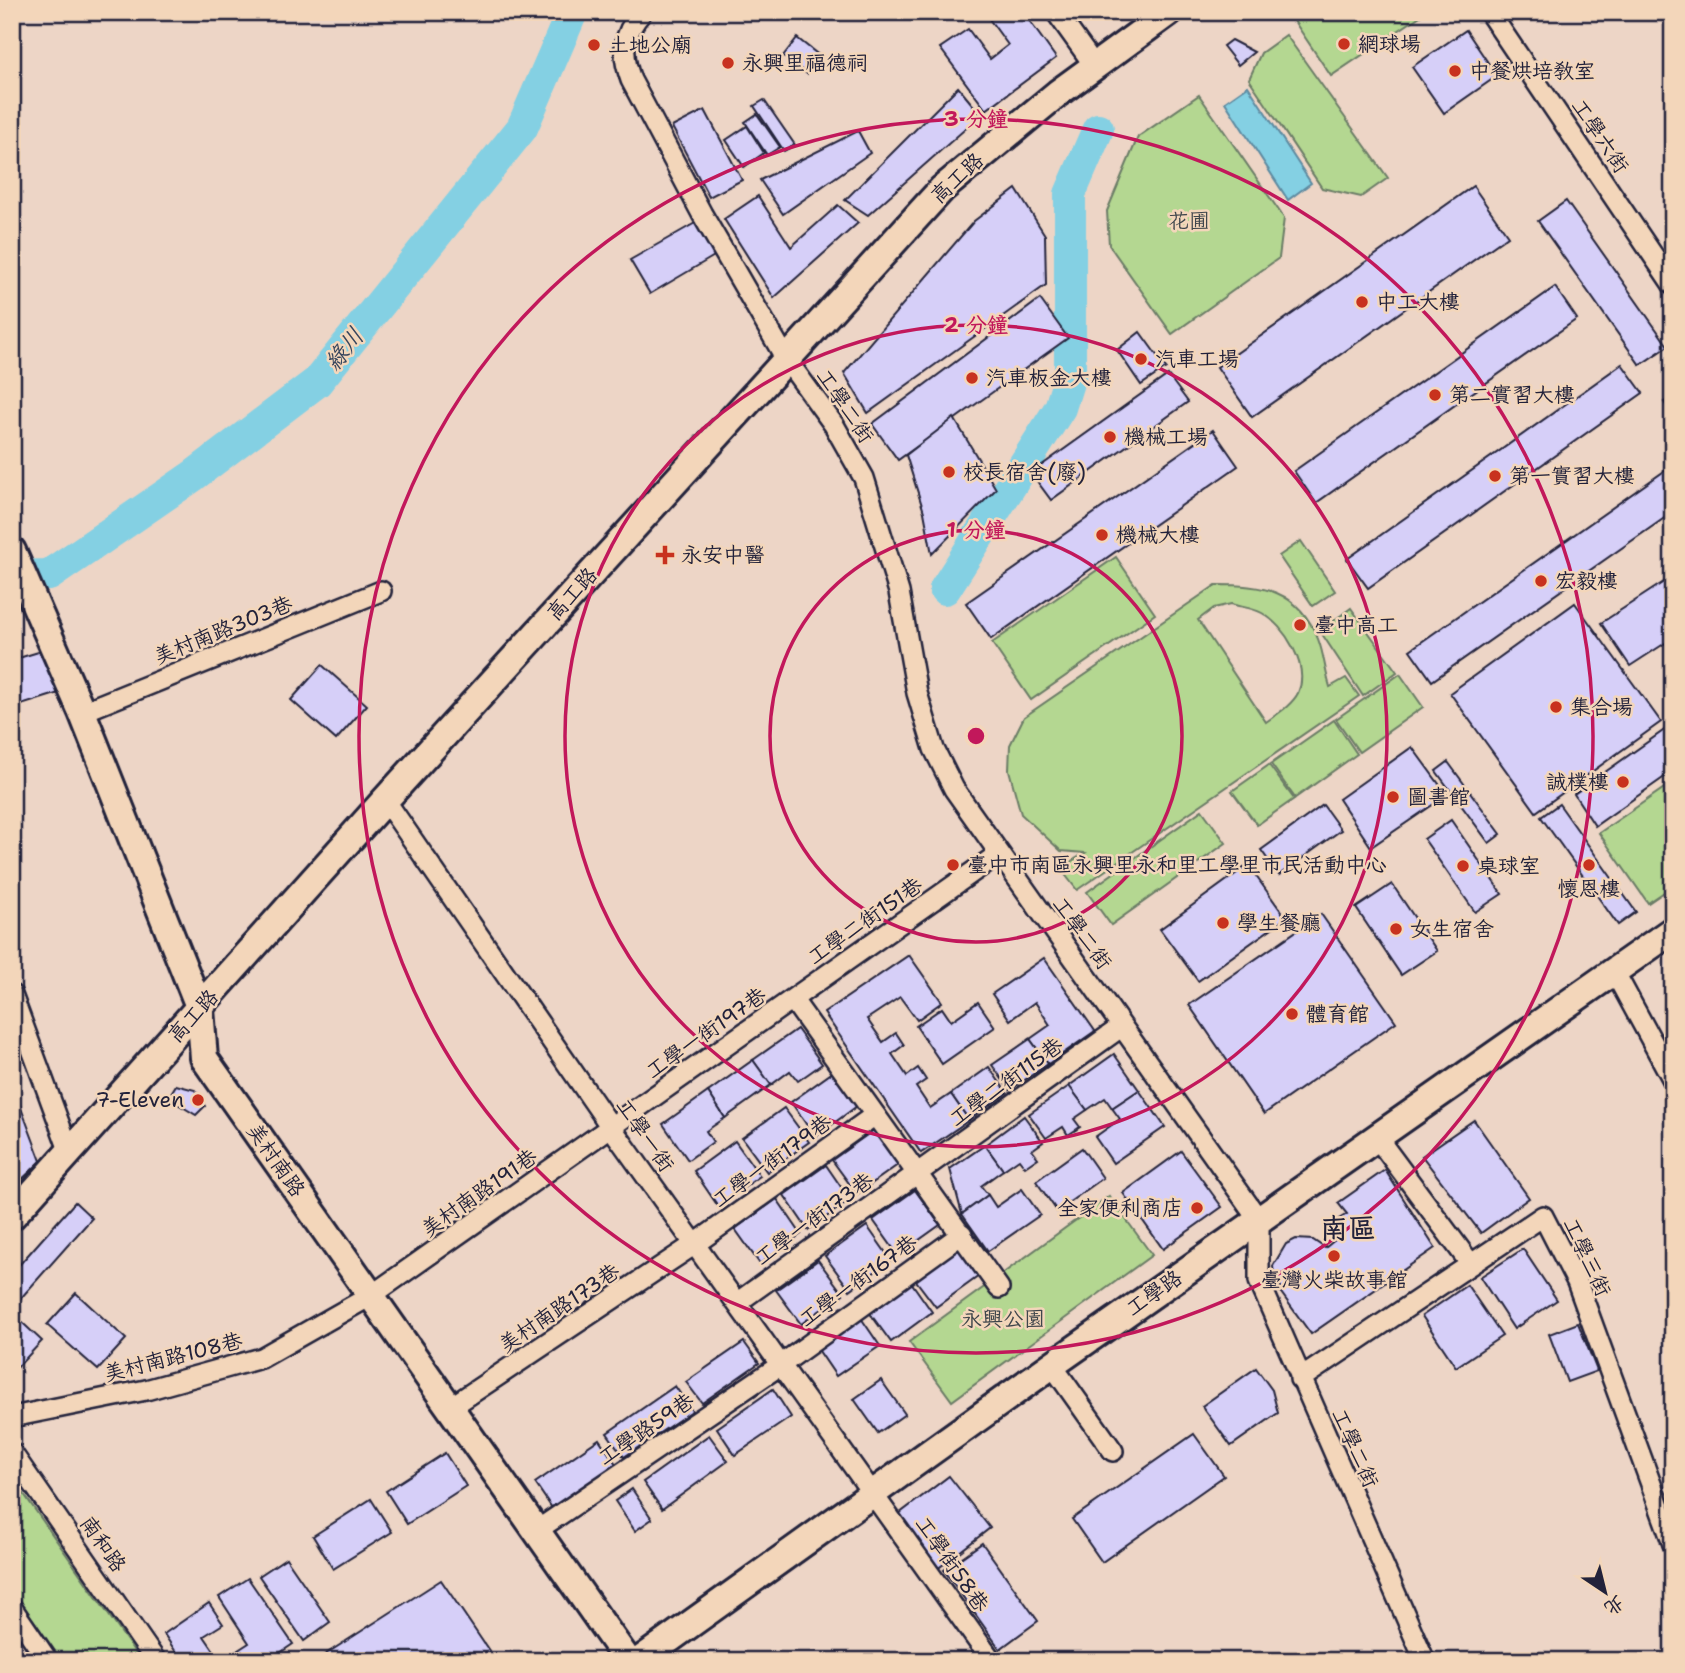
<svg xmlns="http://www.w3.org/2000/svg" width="1685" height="1673" font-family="'Shantell Sans','LXGW WenKai TC',sans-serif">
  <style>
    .green { fill: #b4d791; stroke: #6b7c66; stroke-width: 2; fill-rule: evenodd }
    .water { fill: #84d0e3; stroke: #5d8aa0; stroke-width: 2 }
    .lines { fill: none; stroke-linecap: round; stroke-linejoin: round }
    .river { stroke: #84d0e3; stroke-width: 32 }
    .building { fill: #d6cff8; stroke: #22223b; stroke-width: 2 }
    .street-casing { stroke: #22223b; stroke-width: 24 }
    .secondary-casing { stroke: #22223b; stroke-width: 32 }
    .street { stroke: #f3d6ba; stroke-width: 19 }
    .secondary { stroke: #f3d6ba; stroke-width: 26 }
    .ring { fill: none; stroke: #c2185b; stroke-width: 3.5 }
    .poi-dot { fill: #c8321e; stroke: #f3d6ba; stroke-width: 2.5 }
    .labels { text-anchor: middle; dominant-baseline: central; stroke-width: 5; stroke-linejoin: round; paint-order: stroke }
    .poi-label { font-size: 21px; fill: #22223b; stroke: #f3d6ba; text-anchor: start }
    .street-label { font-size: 21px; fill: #22223b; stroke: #f3d6ba }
    .park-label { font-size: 21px; fill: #3f464c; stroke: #f3d6ba }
    .water-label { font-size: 23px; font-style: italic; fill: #36455d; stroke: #f3d6ba }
    .district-label { font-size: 28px; font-weight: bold; fill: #22223b; stroke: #f3d6ba }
    .centre { fill: #c2185b; stroke: #f3d6ba; stroke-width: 3.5 }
    .ring-label { font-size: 21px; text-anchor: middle; font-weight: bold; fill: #c2185b; stroke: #f3d6ba; stroke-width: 5; stroke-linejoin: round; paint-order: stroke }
  </style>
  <rect width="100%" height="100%" fill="#edd5c6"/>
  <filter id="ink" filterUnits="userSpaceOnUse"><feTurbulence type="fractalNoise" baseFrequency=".0143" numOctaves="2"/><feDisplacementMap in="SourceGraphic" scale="14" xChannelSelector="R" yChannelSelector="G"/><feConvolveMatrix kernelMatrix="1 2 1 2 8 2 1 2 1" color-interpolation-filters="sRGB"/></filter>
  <g filter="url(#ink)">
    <g class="green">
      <polygon points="1288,12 1426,12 1331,76"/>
      <polygon points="1286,35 1388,178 1361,197 1322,188 1249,79 1261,53"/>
      <polygon points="1199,95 1284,218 1279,258 1172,334 1109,245 1107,211 1138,137"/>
      <polygon points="1301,541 1335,591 1313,606 1279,556"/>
      <polygon points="1116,557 1155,614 1031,700 992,643"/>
      <path d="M1216,585C1263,585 1298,589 1318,639C1324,654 1325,671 1330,687L1346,678L1359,696L1077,890L1060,868L1085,853L1061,851L1021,814L1009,770L1010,745L1024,717ZM1231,604C1241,607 1253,608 1262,613C1285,626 1310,666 1298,693C1292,705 1277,714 1266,722L1198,620L1214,608Z"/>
      <polygon points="1351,608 1397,672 1363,696 1320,631"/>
      <polygon points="1400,674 1423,707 1359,752 1336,719"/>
      <polygon points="1334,720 1357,754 1295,798 1271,764"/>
      <polygon points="1269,765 1294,799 1257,825 1232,791"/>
      <polygon points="1673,782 1673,886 1648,903 1599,833"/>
      <polygon points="1202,810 1226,843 1111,925 1087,892"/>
      <polygon points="1109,1196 1152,1255 952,1401 909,1342"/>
      <polygon points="12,1477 141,1661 62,1661 12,1589"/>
    </g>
    <polygon class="water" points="1248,86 1311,183 1288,200 1225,102"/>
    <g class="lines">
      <g class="river">
        <polyline points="12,576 49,575 193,476 317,382 522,128 572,12"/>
        <polyline points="945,589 1060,408 1070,376 1070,194 1098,129"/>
      </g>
    </g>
    <g class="building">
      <polygon points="984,12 1023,12 1056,58 986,110 940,48 968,29 990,59 1008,45"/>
      <polygon points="1466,30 1497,76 1444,113 1412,67"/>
      <polygon points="797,38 821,57 807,74 783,56"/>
      <polygon points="1231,40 1254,52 1238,65 1223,46"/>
      <polygon points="958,87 981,115 868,215 845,200"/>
      <polygon points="764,100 795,145 784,151 754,106"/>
      <polygon points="705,110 742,180 709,197 672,127"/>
      <polygon points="757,114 780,147 767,155 745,122"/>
      <polygon points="747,126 764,153 744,167 726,140"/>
      <polygon points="858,131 870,153 783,214 760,180"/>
      <polygon points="1473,186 1508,236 1252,417 1217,367"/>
      <polygon points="1016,189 1045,235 1046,285 868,413 844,373 974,221"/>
      <polygon points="758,196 791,247 838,205 858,223 774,298 724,219"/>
      <polygon points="1566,201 1668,346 1640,365 1538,221"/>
      <polygon points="697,222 716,255 650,294 630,260"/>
      <polygon points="1555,287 1577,319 1316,503 1294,471"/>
      <polygon points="1040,299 1068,338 898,460 872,424"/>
      <polygon points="1140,332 1166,368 1141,385 1117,350"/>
      <polygon points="1622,364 1643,393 1368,588 1347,559"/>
      <polygon points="1168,375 1188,402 1051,500 1031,473"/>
      <polygon points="1673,396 1673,417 1664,402"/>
      <polygon points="954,418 996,489 932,554 924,512 906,455"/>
      <polygon points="1213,430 1238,466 991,639 966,603"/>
      <polygon points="1673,465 1673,512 1432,681 1410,650"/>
      <polygon points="1673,576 1673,638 1630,666 1601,623"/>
      <polygon points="1575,603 1661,722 1536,812 1450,693"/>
      <polygon points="45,650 59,693 12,708 12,660"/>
      <polygon points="322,665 367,705 336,740 291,700"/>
      <polygon points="1673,724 1673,771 1595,826 1574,794"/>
      <polygon points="1412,747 1447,795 1371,847 1339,799"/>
      <polygon points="1448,762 1501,834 1489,843 1436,771"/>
      <polygon points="1559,804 1636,912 1618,925 1541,817"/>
      <polygon points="1323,805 1341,830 1279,875 1261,850"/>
      <polygon points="1451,820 1502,894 1475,912 1424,839"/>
      <polygon points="1248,865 1286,918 1198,981 1160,929"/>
      <polygon points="1392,884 1437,951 1401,975 1356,908"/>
      <polygon points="1321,914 1396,1022 1264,1114 1189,1005"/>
      <polygon points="909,955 942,1002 917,1020 900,997 867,1019 883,1042 896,1033 904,1045 892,1054 907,1076 918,1068 926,1080 916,1087 930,1108 951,1094 969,1120 921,1153 824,1013"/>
      <polygon points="1044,958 1095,1031 1048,1064 1030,1039 1050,1025 1035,1002 1010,1020 992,994"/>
      <polygon points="978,1002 995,1027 942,1064 916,1026 942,1008 951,1021"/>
      <polygon points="797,1029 822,1064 798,1081 790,1071 771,1085 753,1060"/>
      <polygon points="1030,1039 1048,1064 1010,1090 992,1065"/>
      <polygon points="1114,1054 1139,1090 1112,1108 1105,1098 1087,1110 1069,1086"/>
      <polygon points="753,1060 771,1085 725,1118 708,1092"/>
      <polygon points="989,1067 1007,1093 969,1120 951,1094"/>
      <polygon points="833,1072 857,1106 815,1137 791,1102"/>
      <polygon points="12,1084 41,1161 12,1189"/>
      <polygon points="176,1085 195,1090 205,1106 196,1115 168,1098"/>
      <polygon points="1069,1086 1087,1110 1074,1119 1080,1127 1068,1135 1063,1127 1046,1138 1029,1114"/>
      <polygon points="1139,1090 1165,1127 1113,1163 1095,1137 1120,1119 1112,1108"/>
      <polygon points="708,1092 725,1118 706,1131 713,1142 688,1160 663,1124"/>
      <polygon points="784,1108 809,1142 767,1172 742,1138"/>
      <polygon points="1024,1116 1043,1142 1032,1150 1038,1158 1025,1167 1019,1159 1003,1170 985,1145"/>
      <polygon points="1474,1120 1529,1198 1481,1233 1422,1156"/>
      <polygon points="874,1130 899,1164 857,1194 832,1160"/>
      <polygon points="735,1141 760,1176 718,1206 694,1171"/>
      <polygon points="985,1145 1003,1170 981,1186 988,1195 962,1214 950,1169"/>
      <polygon points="1082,1148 1103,1178 1057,1211 1036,1181"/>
      <polygon points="1181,1151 1222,1207 1163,1249 1123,1193"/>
      <polygon points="826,1165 850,1200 808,1230 784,1195"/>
      <polygon points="1385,1170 1435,1248 1311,1334 1279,1290 1281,1287 1274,1276 1273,1266 1286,1244 1296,1239 1313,1240 1325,1248 1341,1235 1334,1222 1347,1214 1338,1203"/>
      <polygon points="1022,1189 1040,1215 988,1251 962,1214 988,1195 996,1207"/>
      <polygon points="915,1190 940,1225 898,1255 873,1220"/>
      <polygon points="777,1199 801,1234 760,1264 735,1229"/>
      <polygon points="75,1202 92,1218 21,1298 12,1290 12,1273"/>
      <polygon points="867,1226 891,1260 850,1290 825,1256"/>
      <polygon points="958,1246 979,1276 936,1307 914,1278"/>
      <polygon points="1523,1249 1557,1300 1514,1329 1480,1277"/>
      <polygon points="818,1260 843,1294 801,1324 776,1290"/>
      <polygon points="911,1282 932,1312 891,1342 869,1312"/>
      <polygon points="1467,1285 1502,1336 1456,1367 1422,1316"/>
      <polygon points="76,1293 126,1339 98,1370 47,1325"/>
      <polygon points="12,1313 42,1341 12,1373"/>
      <polygon points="861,1318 880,1346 836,1376 817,1348"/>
      <polygon points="1578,1323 1597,1371 1567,1382 1549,1334"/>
      <polygon points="744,1342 759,1363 702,1403 686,1382"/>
      <polygon points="1256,1368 1272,1390 1278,1413 1231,1446 1202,1406"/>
      <polygon points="881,1380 905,1414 878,1433 854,1399"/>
      <polygon points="675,1386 692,1411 624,1457 607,1433"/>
      <polygon points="773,1389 791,1417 735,1455 717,1428"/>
      <polygon points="1194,1434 1224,1476 1102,1562 1072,1519"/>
      <polygon points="709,1435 728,1461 662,1509 643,1482"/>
      <polygon points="599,1439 616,1464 552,1508 535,1483"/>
      <polygon points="445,1453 466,1486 407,1524 386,1491"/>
      <polygon points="949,1476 990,1528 936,1570 895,1517"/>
      <polygon points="632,1489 652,1519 635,1531 615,1501"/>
      <polygon points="371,1499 392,1532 333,1569 313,1536"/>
      <polygon points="982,1543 1038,1621 1000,1649 944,1570"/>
      <polygon points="286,1558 330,1622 304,1641 259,1576"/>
      <polygon points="248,1578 293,1644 268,1661 221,1661 249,1643 219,1597"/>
      <polygon points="441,1580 496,1661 315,1661"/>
      <polygon points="209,1603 223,1624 204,1636 221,1661 182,1661 164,1634"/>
    </g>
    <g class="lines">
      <defs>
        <g id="street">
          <path d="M642,12C622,35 621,53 631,80L702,214L786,359L834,425L864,478L899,592L917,693L934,749L954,789L1259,1220V1281L1425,1661"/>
          <polyline points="1056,12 1094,65"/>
          <polyline points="1489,12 1673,285"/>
          <polyline points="82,712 381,591"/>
          <polyline points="385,800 611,1127 992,1661"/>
          <polyline points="1614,971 1673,1080"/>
          <polyline points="12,995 69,1150"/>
          <polyline points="793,1000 999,1288"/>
          <polyline points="1378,1139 1470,1263"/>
          <polyline points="738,1302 1121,1027"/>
          <polyline points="1052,1365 1113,1451"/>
          <polyline points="1300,1379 1543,1216 1577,1282 1673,1544"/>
          <polyline points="448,1409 695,1244 875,1115"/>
          <polyline points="12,1417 146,1390 261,1358 372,1295 997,855"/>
          <polyline points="12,1453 156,1661"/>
          <polyline points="536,1531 782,1364 962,1234"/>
          <polyline points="12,1608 48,1661"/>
        </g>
        <g id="secondary">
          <polyline points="12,551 82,712 200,1009 204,1058 628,1661"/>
          <polyline points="12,1216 385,800 942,189 1058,93 1169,12"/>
          <polyline points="639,1661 1052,1365 1673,930"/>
        </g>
      </defs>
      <use href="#street" class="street-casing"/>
      <use href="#secondary" class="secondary-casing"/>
      <use href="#street" class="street"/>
      <use href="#secondary" class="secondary"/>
    </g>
  </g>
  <g class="ring">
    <circle cx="976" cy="736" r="206"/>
    <circle cx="976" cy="736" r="411"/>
    <circle cx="976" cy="736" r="617"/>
  </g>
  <g class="poi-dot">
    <circle cx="1344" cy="44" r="7"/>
    <circle cx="594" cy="45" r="7"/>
    <circle cx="728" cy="63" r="7"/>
    <circle cx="1455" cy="71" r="7"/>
    <circle cx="1362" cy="302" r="7"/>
    <circle cx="1141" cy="359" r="7"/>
    <circle cx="972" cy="378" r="7"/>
    <circle cx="1435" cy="395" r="7"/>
    <circle cx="1110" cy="437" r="7"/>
    <circle cx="949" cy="472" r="7"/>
    <circle cx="1495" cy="476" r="7"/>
    <circle cx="1102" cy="535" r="7"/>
    <path d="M661.5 544.5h7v7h7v7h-7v7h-7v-7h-7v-7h7z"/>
    <circle cx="1541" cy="581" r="7"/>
    <circle cx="1300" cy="625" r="7"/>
    <circle cx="1556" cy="707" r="7"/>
    <circle cx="1623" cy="782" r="7"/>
    <circle cx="1393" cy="797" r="7"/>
    <circle cx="953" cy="865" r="7"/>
    <circle cx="1589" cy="865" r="7"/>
    <circle cx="1463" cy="866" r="7"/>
    <circle cx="1223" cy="923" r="7"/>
    <circle cx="1396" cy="929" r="7"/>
    <circle cx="1292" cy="1014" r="7"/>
    <circle cx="198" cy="1100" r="7"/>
    <circle cx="1197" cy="1208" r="7"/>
    <circle cx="1334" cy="1256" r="7"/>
  </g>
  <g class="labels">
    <g class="poi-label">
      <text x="1358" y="44">網球場</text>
      <text x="608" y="45">土地公廟</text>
      <text x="742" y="63">永興里福德祠</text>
      <text x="1469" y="71">中餐烘培教室</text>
      <text x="1376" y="302">中工大樓</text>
      <text x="1155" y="359">汽車工場</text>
      <text x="986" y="378">汽車板金大樓</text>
      <text x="1449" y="395">第二實習大樓</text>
      <text x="1124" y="437">機械工場</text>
      <text x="963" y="472">校長宿舍(廢)</text>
      <text x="1509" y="476">第一實習大樓</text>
      <text x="1116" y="535">機械大樓</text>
      <text x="681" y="555">永安中醫</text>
      <text x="1555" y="581">宏毅樓</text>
      <text x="1314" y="625">臺中高工</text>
      <text x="1570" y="707">集合場</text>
      <text x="1609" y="782" text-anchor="end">誠樸樓</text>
      <text x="1407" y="797">圖書館</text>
      <text x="967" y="865">臺中市南區永興里永和里工學里市民活動中心</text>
      <text x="1477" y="866">桌球室</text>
      <text x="1589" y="889" text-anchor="middle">懷恩樓</text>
      <text x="1237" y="923">學生餐廳</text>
      <text x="1410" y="929">女生宿舍</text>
      <text x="1306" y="1014">體育館</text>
      <text x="184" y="1100" text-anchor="end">7-Eleven</text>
      <text x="1183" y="1208" text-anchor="end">全家便利商店</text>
      <text x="1334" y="1280" text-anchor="middle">臺灣火柴故事館</text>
    </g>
    <g class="street-label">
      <text transform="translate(1600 136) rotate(56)">工學六街</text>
      <text transform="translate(957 178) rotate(-43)">高工路</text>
      <text transform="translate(845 406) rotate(56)">工學二街</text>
      <text transform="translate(572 594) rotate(-48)">高工路</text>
      <text transform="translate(223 630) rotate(-22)">美村南路303巷</text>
      <text transform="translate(865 921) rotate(-35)">工學二街151巷</text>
      <text transform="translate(1082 933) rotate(54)">工學二街</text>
      <text transform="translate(193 1016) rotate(-48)">高工路</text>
      <text transform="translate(706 1033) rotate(-35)">工學一街197巷</text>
      <text transform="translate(1006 1082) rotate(-36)">工學二街115巷</text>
      <text transform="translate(645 1135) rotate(55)">工學一街</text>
      <text transform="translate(276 1160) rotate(55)">美村南路</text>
      <text transform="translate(772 1161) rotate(-36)">工學一街179巷</text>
      <text transform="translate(479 1193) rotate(-35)">美村南路191巷</text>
      <text transform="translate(814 1219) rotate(-36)">工學一街173巷</text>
      <text transform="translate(1587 1257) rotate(65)">工學三街</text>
      <text transform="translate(858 1281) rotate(-36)">工學一街167巷</text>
      <text transform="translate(1154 1293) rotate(-35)">工學路</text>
      <text transform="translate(559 1308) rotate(-34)">美村南路173巷</text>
      <text transform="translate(173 1357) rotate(-14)">美村南路108巷</text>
      <text transform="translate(646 1429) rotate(-34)">工學路59巷</text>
      <text transform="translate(1355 1448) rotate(66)">工學二街</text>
      <text transform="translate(103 1544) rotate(55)">南和路</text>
      <text transform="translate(952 1564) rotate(55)">工學街58巷</text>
    </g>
    <g class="park-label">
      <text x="1189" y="221">花圃</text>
      <text x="1003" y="1319">永興公園</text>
    </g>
    <g class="water-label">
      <text transform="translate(344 349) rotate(-51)">綠川</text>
    </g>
    <g class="district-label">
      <text x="1348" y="1228">南區</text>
    </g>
  </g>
  <circle cx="976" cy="736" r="10" class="centre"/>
  <g class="ring-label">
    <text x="976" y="126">3 分鐘</text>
    <text x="976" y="332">2 分鐘</text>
    <text x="976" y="537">1 分鐘</text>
  </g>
  <rect width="1685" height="1673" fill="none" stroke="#f3d6ba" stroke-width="42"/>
  <rect x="21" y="21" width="1643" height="1631" fill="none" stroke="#22223b" stroke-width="2.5" filter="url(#ink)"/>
  <g transform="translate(1605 1592) rotate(145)" stroke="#f3d6ba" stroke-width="5" paint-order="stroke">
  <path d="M0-5L12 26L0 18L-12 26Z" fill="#22223b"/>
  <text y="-10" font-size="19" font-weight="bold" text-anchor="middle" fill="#22223b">北</text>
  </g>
</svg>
